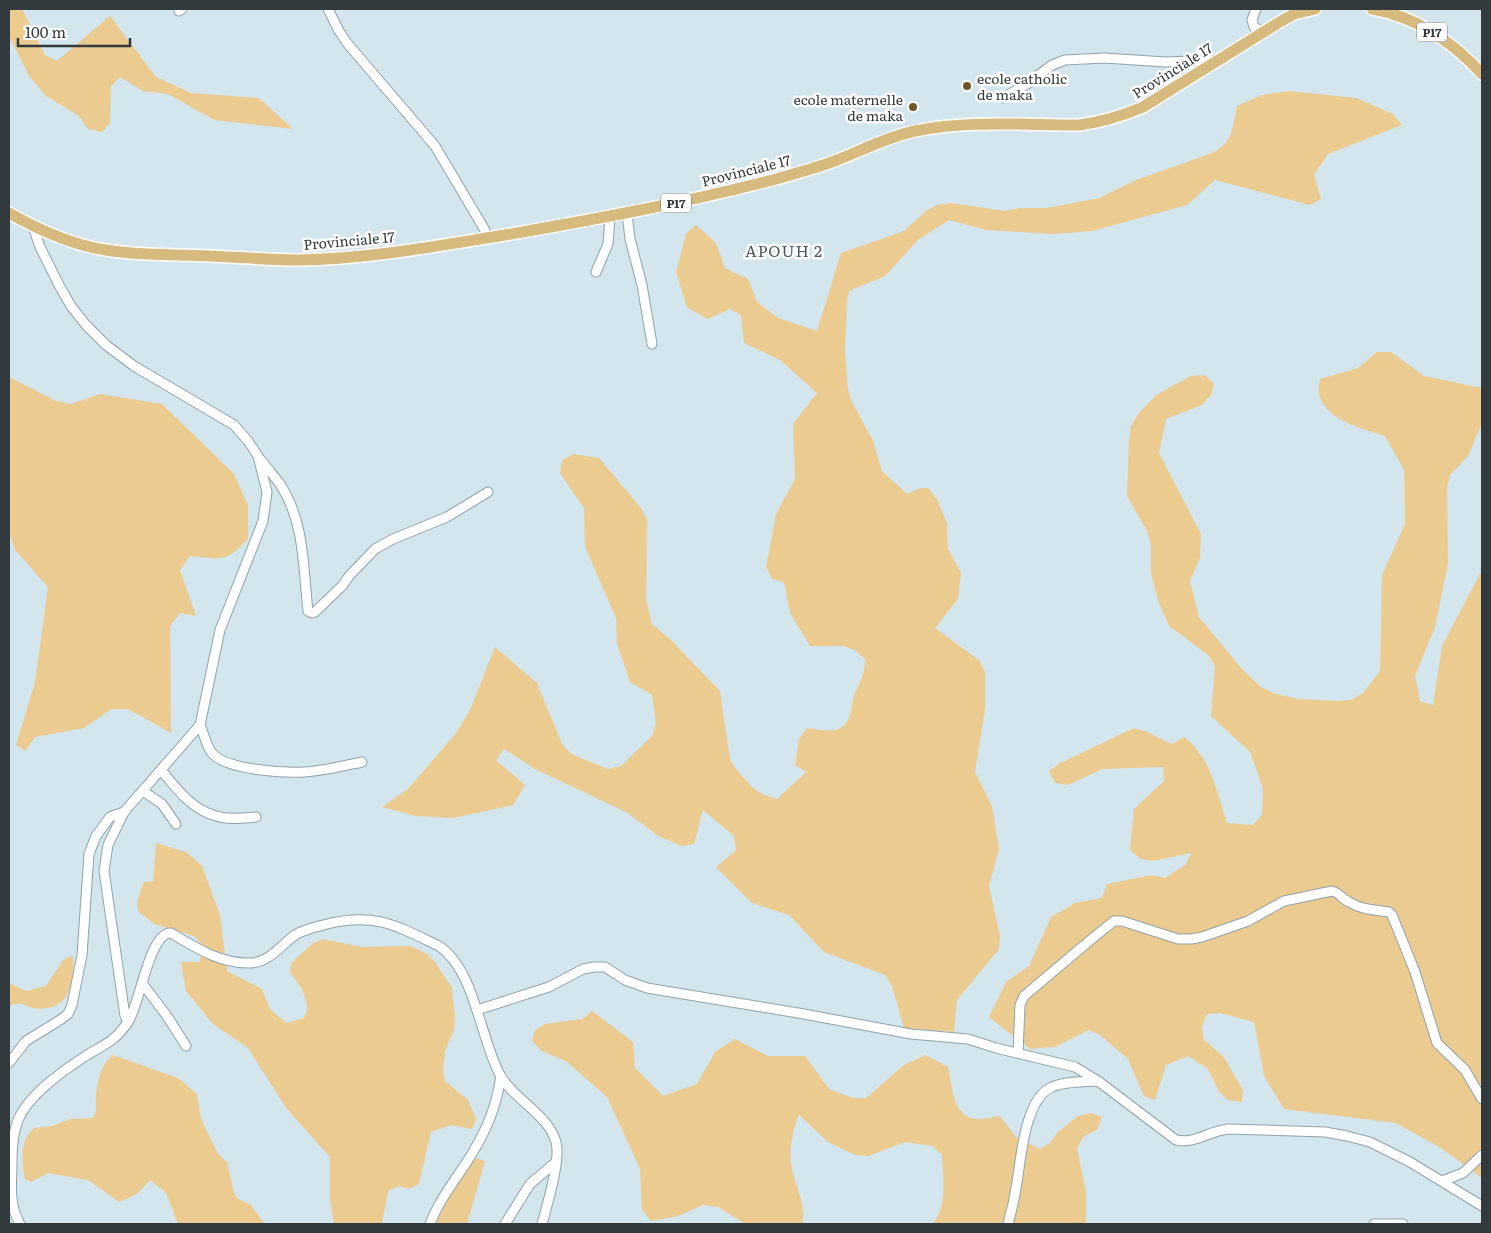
<svg xmlns="http://www.w3.org/2000/svg" width="1491" height="1233" font-family="Literata,serif">
  <style>
    .green { fill: #eccb91 }
    .lines { fill: none; stroke-linecap: round; stroke-linejoin: round }
    .minor-casing { stroke: #90a2a9; stroke-width: 11 }
    .major-casing { stroke: #fff; stroke-width: 14 }
    .minor { stroke: #fff; stroke-width: 9 }
    .major { stroke: #d6ba7e; stroke-width: 11 }
    .poi-dot { fill: #6f5627; stroke: #fff; stroke-width: 2 }
    .labels { text-anchor: middle; dominant-baseline: central; stroke-width: 5; stroke-linejoin: round; paint-order: stroke }
    .shield { fill: #fff; stroke: #707577; stroke-width: 1 }
    .shield-label { font-size: 12px; font-weight: bold; fill: #333a3d }
    .street-label { font-size: 14px; fill: #333a3d; stroke: #fff }
    .poi-label { font-size: 14px; fill: #333a3d; stroke: #fff; text-anchor: start }
    .quarter-label { font-size: 16px; letter-spacing: 1px; fill: #4a5a61; stroke: #fff }
  </style>
  <rect width="100%" height="100%" fill="#d3e6ee"/>
  <g class="green">
    <polygon points="9,9 22,9 45,55 57,61 110,16 156,77 191,93 259,98 293,129 214,120 168,94 143,91 120,77 111,86 110,123 102,132 88,129 79,116 46,96 29,76 9,36"/>
    <path d="M1289,91L1356,98L1393,114L1402,125L1328,154L1314,175L1321,199L1310,205L1215,180L1187,205L1092,231L1053,234L986,230L949,220L918,240L885,276L849,291L847,302L845,351L848,390L852,402L873,441L882,471L907,494L921,488H928L937,499L947,523L948,549L961,572L958,599L935,628L979,660L985,672V709L975,772L992,806L999,849L989,886L1000,936L999,949L957,1000L954,1032L904,1028L892,986L885,975L824,952L789,915L752,903L716,867L736,850L734,836L703,810L694,844L682,846L658,836L628,813L535,769L504,749L496,760L525,785L513,805L453,818L416,816L382,807L408,789L456,733L470,710L495,647L537,683L562,744L571,754L608,769L621,766L652,736L656,723L652,695L630,682L617,644L616,618L585,547L584,508L560,473L562,460L574,454L599,458L641,508L647,519L646,600L652,624L672,641L720,691L730,759L736,769L753,788L764,795L777,799L806,772L795,765L799,739L807,728C827,731 846,736 851,711C852,706 852,700 854,695C860,681 865,675 865,659L855,650L843,646H810L790,613L784,582L772,579L766,567L776,514L795,479L793,424L817,393L780,360L744,343L741,315L730,309L707,319L687,307L676,272L686,234L696,225L716,243L725,268L748,279L757,302L778,318L817,331L841,253L904,231L926,211L937,205L951,203L1005,211L1019,208H1047L1099,198L1136,180L1212,153C1234,141 1232,129 1237,106L1262,95Z"/>
    <path d="M1377,352H1391L1424,376L1482,388V423L1468,456L1450,475L1447,488L1448,564L1435,627L1415,676L1420,701L1433,705L1442,646L1482,570V1178L1441,1148L1396,1123L1284,1109L1264,1076L1254,1022L1220,1013L1207,1014L1202,1027L1204,1040L1223,1056L1243,1090L1242,1102L1228,1100L1219,1092L1208,1069L1188,1056L1166,1065L1155,1100L1144,1096L1128,1059L1100,1035L1089,1030L1055,1047L1030,1049L989,1017L1006,982L1029,966L1051,917L1075,903L1102,898L1107,884L1151,875L1165,878L1186,864L1191,853L1153,861L1141,859L1130,850L1134,809L1164,781L1163,767L1102,769L1068,785L1055,783L1049,771L1060,763L1134,728L1147,732L1171,744L1184,737C1211,758 1217,792 1227,823L1253,825L1262,815L1263,789L1250,752L1211,716L1215,666L1208,655L1169,626L1158,601L1151,573V545L1147,531L1127,496L1129,441L1131,426L1138,414L1156,395L1191,376L1205,375L1214,384L1211,395L1202,405L1166,419L1159,453L1201,534L1200,558L1190,581L1199,617L1242,669L1261,687L1273,693L1298,699L1338,701L1351,700L1363,693L1380,671L1382,575L1405,524L1404,470L1385,436C1362,428 1328,422 1319,395C1318,390 1319,384 1320,379L1358,368Z"/>
    <path d="M9,377L56,401L71,404L100,394L162,404L234,474L248,505V538C227,563 221,559 190,556L180,570L196,616L180,613L170,626L171,733L128,709H112L84,728L35,737L25,751L16,745L35,682L48,587L15,550L9,532Z"/>
    <polygon points="156,843 186,852 202,866 220,915 227,971 262,989 270,1009 286,1023 304,1018 308,1008 302,989 290,972 291,963 313,943 323,939 361,947 411,946 427,954 435,962 452,988 455,1020 454,1030 445,1051 443,1071 445,1081 468,1100 476,1119 472,1129 451,1125 431,1132 419,1184 409,1189 399,1186 388,1191 382,1224 334,1224 330,1198 330,1157 287,1109 248,1048 213,1024 186,991 181,962 200,962 201,943 194,936 154,924 138,911 137,901 144,882 153,881"/>
    <path d="M73,956C74,983 70,1013 34,1008C24,1006 21,1000 9,1006V983L26,991L46,986L64,959Z"/>
    <path d="M592,1011L633,1042L635,1068L663,1096L697,1084L715,1052L735,1039L768,1056H805L829,1089L853,1098H866L904,1065L925,1055L948,1067C952,1084 952,1117 976,1119C983,1120 992,1117 1000,1116L1016,1137L1040,1149L1050,1143L1057,1133L1078,1116L1091,1113L1102,1117L1097,1130L1084,1136L1077,1148L1086,1192V1224H932C948,1208 943,1176 942,1155L932,1146L905,1142L868,1156L855,1155L828,1142L799,1115C793,1130 789,1147 791,1164C794,1184 807,1204 802,1224H745L718,1207L703,1205L678,1216L651,1221L642,1210L640,1169L607,1097L567,1062L542,1051L532,1041L535,1030L545,1024L582,1019Z"/>
    <path d="M113,1055L178,1078L197,1094L201,1119L218,1154L227,1162L234,1193L238,1199L250,1204L265,1224H178L166,1193L150,1180L137,1194L119,1202L88,1180L48,1173L31,1182L25,1179C22,1167 21,1150 26,1138C28,1134 32,1130 34,1128L52,1126L70,1119L93,1118C98,1111 95,1103 96,1095C97,1083 102,1061 113,1055Z"/>
    <polygon points="476,1158 485,1161 467,1224 436,1224 442,1204"/>
  </g>
  <g class="lines">
    <defs>
      <g id="minor">
        <polyline points="328,9 339,31 347,43 435,146 489,237"/>
        <polyline points="1256,9 1252,20 1254,27 1264,32"/>
        <polyline points="179,11 182,9"/>
        <polyline points="1003,98 1027,84 1052,65 1065,60 1104,58 1166,62 1216,60"/>
        <polyline points="627,213 630,239 642,285 652,344"/>
        <path d="M33,227L40,247L60,287L71,306L86,325L106,345L134,366L234,425L248,441L258,456L267,492L263,521L220,630L200,725L124,812L108,845L104,871L125,1016L128,1022C140,1005 149,932 171,933C196,948 221,964 251,963C270,962 281,945 295,935C305,929 316,927 327,924C375,912 397,926 439,946C475,970 480,1038 500,1075C513,1099 548,1114 556,1142C561,1160 547,1205 542,1224"/>
        <polyline points="596,272 608,244 610,217"/>
        <path d="M261,460C267,468 274,476 280,484C305,522 303,568 308,611L312,613L315,612L343,585L349,576L375,549L393,539L447,517L488,492"/>
        <path d="M200,725C204,733 206,746 212,753C226,770 283,773 305,772C323,771 343,766 362,762"/>
        <path d="M161,770C176,788 192,810 216,816C228,820 243,818 256,817"/>
        <polyline points="143,791 162,804 176,824"/>
        <polyline points="142,983 167,1016 186,1046"/>
        <path d="M477,1010L549,987L583,969L594,967H605L625,980L647,988L804,1014L911,1034L968,1039L996,1048L1075,1067L1098,1081L1176,1140C1195,1144 1209,1131 1228,1129L1325,1132L1347,1136L1370,1142L1410,1162L1482,1206"/>
        <path d="M1018,1053L1020,1005L1024,996L1094,937L1114,921H1122L1178,939H1191L1202,937L1248,921L1284,901L1332,891C1340,893 1342,899 1349,902C1362,910 1375,910 1389,912L1392,915L1415,972L1437,1043L1465,1070L1482,1099"/>
        <polyline points="9,1063 26,1041 60,1020 68,1014 72,1005 82,955 89,854 96,836 110,817 124,812"/>
        <polyline points="1442,1181 1463,1173 1482,1155"/>
        <path d="M20,1224C10,1207 11,1188 12,1169C12,1153 12,1138 17,1123C26,1096 64,1070 87,1055C107,1043 114,1042 128,1022"/>
        <path d="M430,1224C440,1197 459,1176 473,1152C489,1125 496,1106 501,1076"/>
        <polyline points="505,1224 530,1184 556,1162"/>
        <path d="M1008,1224C1012,1210 1015,1196 1017,1182C1021,1158 1025,1098 1052,1087C1065,1081 1084,1082 1098,1081"/>
        <polyline points="1374,1224 1403,1224"/>
      </g>
      <g id="major">
        <path d="M1372,9C1415,16 1453,42 1482,74"/>
        <path d="M9,213C39,230 71,245 106,250C140,256 175,254 210,256C239,257 268,260 298,260C367,259 437,246 505,235C597,219 689,202 780,178C797,173 815,168 832,162C859,152 886,137 915,131C968,120 1025,125 1079,125C1102,122 1122,116 1143,107L1278,23L1294,14L1315,9"/>
      </g>
    </defs>
    <use href="#minor" class="minor-casing"/>
    <use href="#major" class="major-casing"/>
    <use href="#minor" class="minor"/>
    <use href="#major" class="major"/>
  </g>
  <g class="poi-dot">
    <circle cx="967" cy="86" r="5"/>
    <circle cx="913" cy="107" r="5"/>
  </g>
  <g class="labels">
    <g class="shield">
      <rect x="1417" y="22.5" width="30" height="19" rx="4"/>
      <rect x="661" y="193.5" width="30" height="19" rx="4"/>
    </g>
    <g class="shield-label">
      <text x="1432" y="32">P17</text>
      <text x="676" y="203">P17</text>
    </g>
    <g class="street-label">
      <text transform="translate(1172 70) rotate(-32)">Provinciale 17</text>
      <text transform="translate(746 170) rotate(-14)">Provinciale 17</text>
      <text transform="translate(349 240) rotate(-5)">Provinciale 17</text>
    </g>
    <g class="poi-label">
      <text x="977" y="78">ecole catholic<tspan x="977" dy="16">de maka</tspan></text>
      <text x="903" y="99" text-anchor="end">ecole maternelle<tspan x="903" dy="16">de maka</tspan></text>
    </g>
    <g class="quarter-label">
      <text x="784" y="250">APOUH 2</text>
    </g>
  </g>
  <rect width="1491" height="1233" fill="none" stroke="#333a3d" stroke-width="20"/>
  <path d="M18 38v8h112v-8" fill="none" stroke="#333a3d" stroke-width="2.5"/>
  <text x="25" y="38" font-size="15" fill="#333a3d" stroke="#ffffff" stroke-width="4" paint-order="stroke">100 m</text>
</svg>
